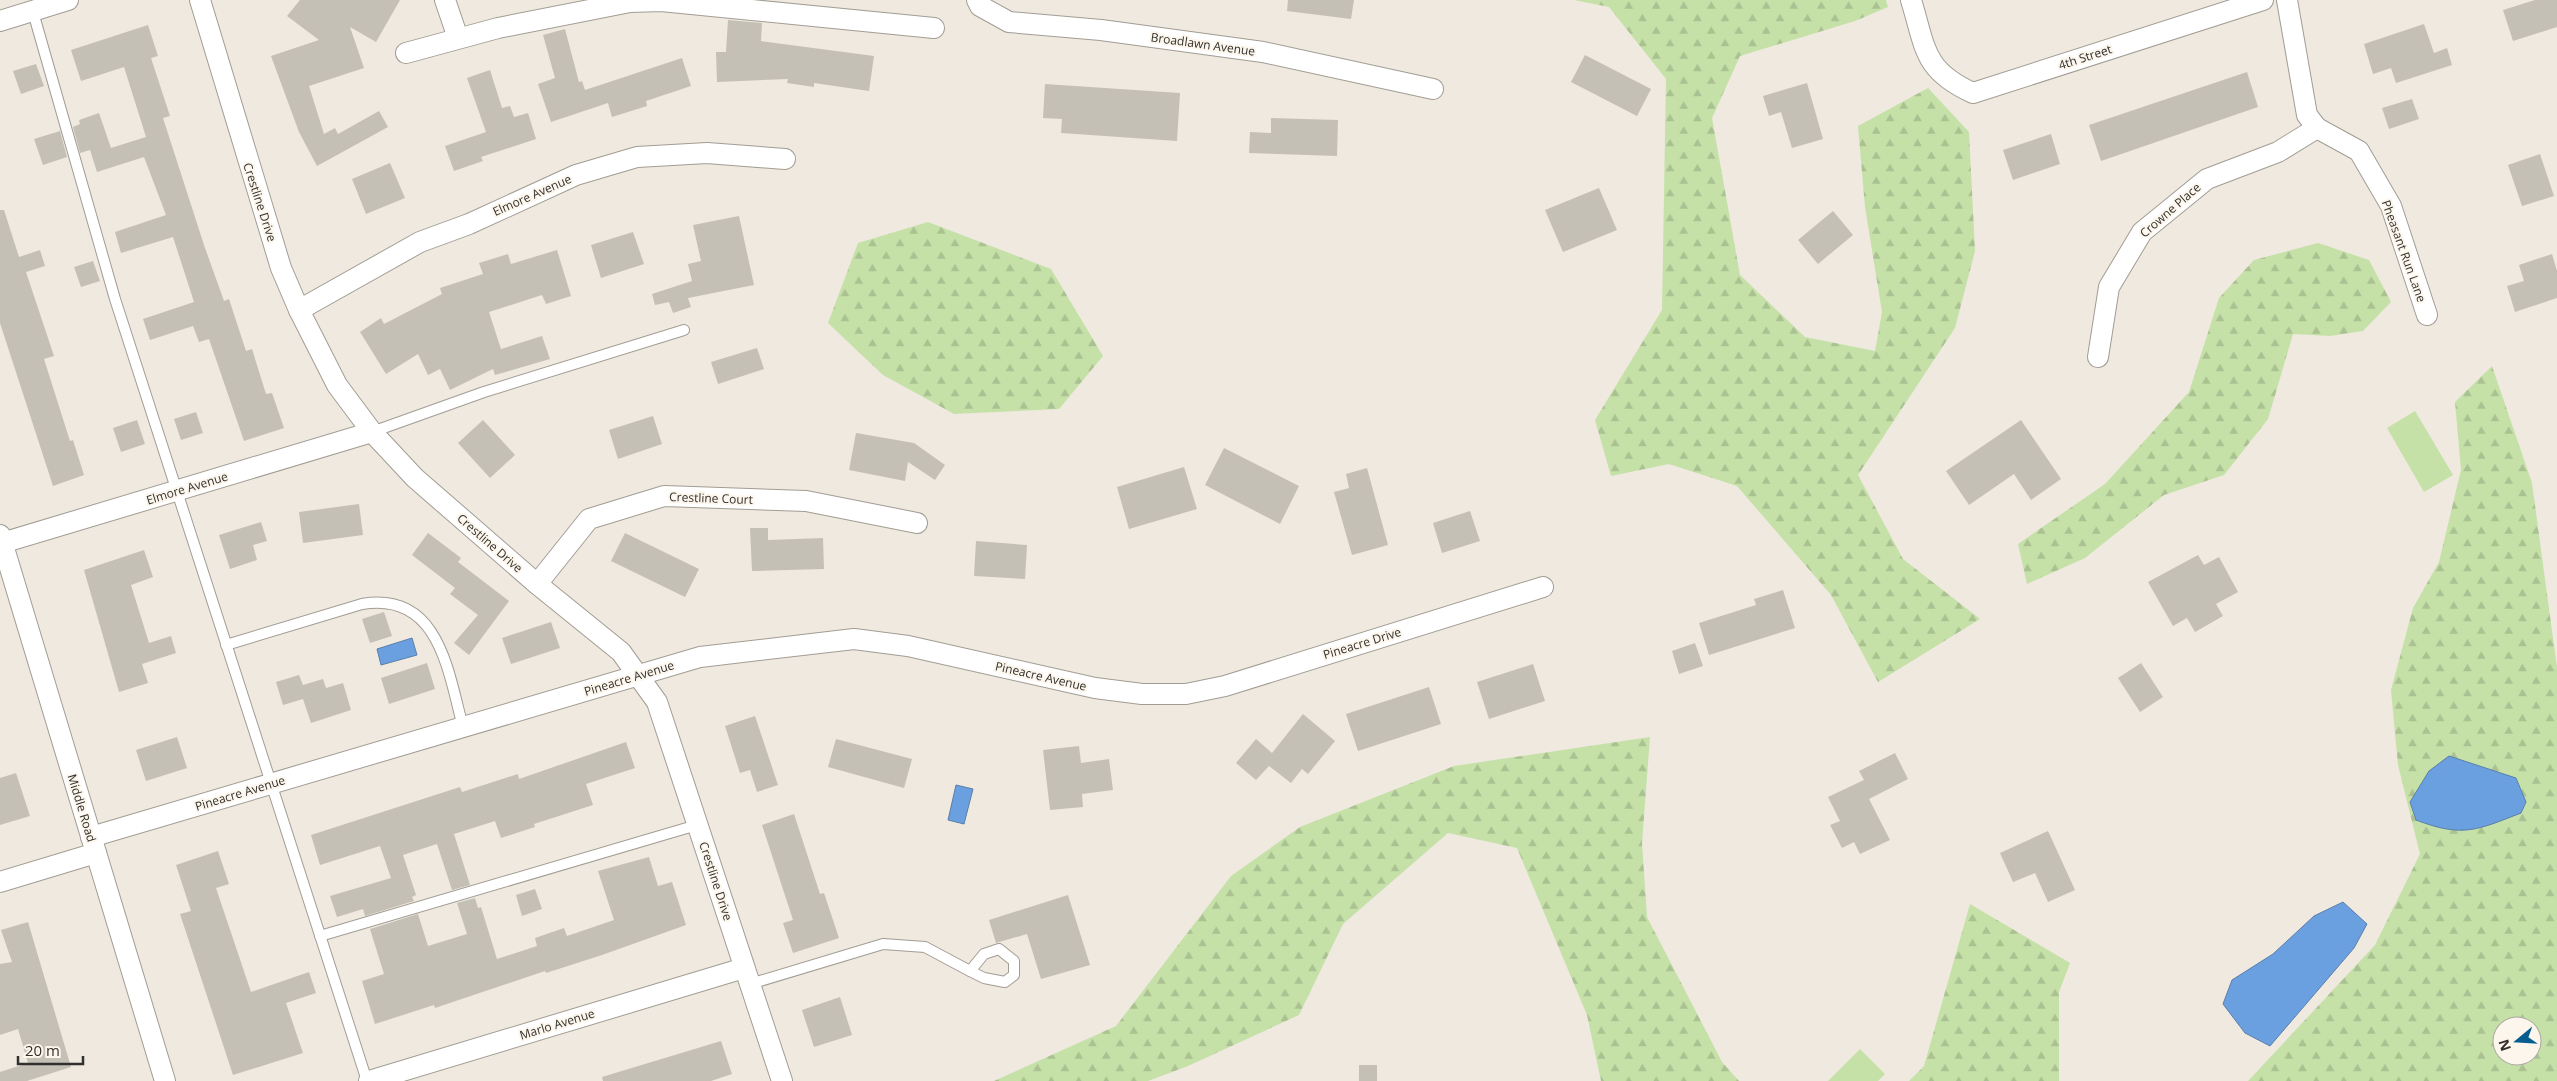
<svg xmlns="http://www.w3.org/2000/svg" width="2557" height="1081" font-family="'Open Sans',sans-serif">
  <style>
    .grass { fill: #c5e1a8 }
    .forest { fill: url(#forest-firs); fill-rule: evenodd }
    .water { fill: #6ba0e0; stroke: #5a7eaa }
    .building { fill: #c5c0b6 }
    .lines { fill: none; stroke-linecap: round; stroke-linejoin: round }
    .lane-casing { stroke: #a29d94; stroke-width: 12 }
    .street-casing { stroke: #a29d94; stroke-width: 22 }
    .lane { stroke: #fff; stroke-width: 10 }
    .street { stroke: #fff; stroke-width: 20 }
    .labels { text-anchor: middle; dominant-baseline: central; stroke-width: 4; stroke-linejoin: round; paint-order: stroke }
    .street-label { font-size: 12px; fill: #32302c; stroke: #fcf6ed }
  </style>
  <defs>
    <pattern id="forest-firs" width="22" height="20" patternUnits="userSpaceOnUse" patternTransform="scale(1.25)"><rect width="22" height="20" fill="#c5e1a8"/><path d="M5 1l3.5 6h-7zM16 11l3.5 6h-7z" fill="#aac191"/></pattern>
  </defs>
  <rect width="100%" height="100%" fill="#efe9df"/>
  <g class="grass">
    <polygon points="2415,411 2453,475 2424,492 2387,428"/>
    <polygon points="1860,1049 1885,1074 1878,1081 1828,1081"/>
  </g>
  <g class="forest">
    <polygon points="1574,0 1886,0 1888,7 1855,21 1740,56 1712,118 1740,275 1805,337 1875,351 1882,312 1865,207 1858,126 1928,88 1969,132 1975,251 1955,328 1858,475 1903,559 1980,619 1878,682 1831,595 1737,486 1669,464 1611,476 1595,420 1662,310 1666,79 1609,7"/>
    <polygon points="928,222 1051,269 1103,356 1059,409 954,414 883,375 828,323 858,243"/>
    <polygon points="2318,243 2369,260 2391,302 2363,331 2330,336 2293,334 2268,419 2224,475 2164,495 2085,558 2027,584 2018,544 2105,484 2189,392 2219,298 2254,260"/>
    <path d="M2492,366L2532,483L2557,668V1081H2248L2375,945L2420,854L2398,765L2391,690L2413,608L2439,562L2461,470L2455,402ZM2502,1026H2532V1056H2502Z"/>
    <polygon points="1650,737 1642,843 1647,917 1722,1062 1739,1081 1601,1081 1587,1015 1517,848 1448,833 1343,924 1299,1015 1188,1066 1148,1081 994,1081 1116,1026 1231,876 1300,827 1454,766"/>
    <polygon points="1970,904 2070,963 2059,992 2059,1081 1909,1081 1924,1066"/>
  </g>
  <g class="water">
    <polygon points="412,638 417,655 381,665 377,649"/>
    <path d="M2449,756L2516,778L2526,802L2521,813C2477,830 2463,838 2416,820L2410,802L2429,771Z"/>
    <polygon points="956,785 973,789 964,824 948,820"/>
    <polygon points="2343,902 2367,924 2354,948 2270,1046 2245,1033 2223,1004 2232,980 2273,954 2314,916"/>
  </g>
  <g class="building">
    <polygon points="300,0 400,0 376,42 350,27 364,68 309,86 324,134 335,128 338,134 379,111 388,127 317,166 299,132 271,56 319,40 287,16"/>
    <polygon points="1288,0 1354,0 1351,19 1287,11"/>
    <polygon points="2535,0 2557,0 2557,27 2513,41 2503,10"/>
    <polygon points="728,20 762,23 761,41 874,56 869,91 814,83 814,87 787,83 788,79 717,82 716,52 726,52"/>
    <polygon points="2424,24 2434,53 2447,48 2452,65 2396,83 2391,68 2373,74 2364,44"/>
    <polygon points="148,25 158,56 151,58 170,116 163,118 204,245 224,301 229,299 246,351 252,349 266,394 272,393 284,428 244,441 209,339 199,342 193,326 150,340 143,319 194,302 173,237 121,253 115,232 166,215 144,157 97,172 90,150 80,153 73,127 80,124 79,120 99,113 111,148 146,137 124,67 81,81 71,50"/>
    <polygon points="565,29 579,82 582,81 585,90 682,58 691,86 646,101 647,106 612,117 608,103 551,122 538,84 555,78 543,35"/>
    <polygon points="1585,55 1651,89 1637,116 1571,82"/>
    <polygon points="36,64 44,86 21,94 13,71"/>
    <polygon points="490,70 502,108 510,106 514,117 528,113 536,139 481,157 483,161 454,171 445,146 486,132 467,78"/>
    <polygon points="2247,72 2258,107 2101,161 2089,125"/>
    <polygon points="1807,83 1823,139 1792,148 1781,112 1769,116 1763,96"/>
    <polygon points="1045,84 1180,93 1177,141 1061,133 1062,119 1043,118"/>
    <polygon points="2412,99 2419,119 2389,129 2382,108"/>
    <polygon points="1271,118 1338,120 1337,156 1249,153 1250,132 1271,133"/>
    <polygon points="60,131 67,157 43,165 34,139"/>
    <polygon points="2051,134 2060,164 2013,180 2003,150"/>
    <polygon points="2540,154 2554,196 2522,206 2508,165"/>
    <polygon points="390,163 405,198 366,214 352,179"/>
    <polygon points="1599,188 1617,230 1563,252 1545,210"/>
    <polygon points="0,210 4,210 19,257 40,250 45,266 26,272 54,356 44,359 70,441 73,440 84,475 53,486 0,323"/>
    <polygon points="1833,211 1853,235 1818,264 1798,240"/>
    <polygon points="739,216 754,285 688,298 691,307 673,313 669,302 655,305 652,294 692,281 688,264 701,261 693,225"/>
    <polygon points="633,232 644,264 601,278 591,245"/>
    <polygon points="557,250 571,296 546,304 542,295 489,312 501,349 542,336 550,359 495,375 493,369 450,390 440,369 428,375 418,354 386,374 360,332 381,318 384,324 442,294 440,288 483,274 479,263 508,254 511,264"/>
    <polygon points="2552,254 2557,271 2557,298 2515,312 2507,286 2524,281 2519,265"/>
    <polygon points="93,261 100,281 81,287 74,267"/>
    <polygon points="757,348 764,369 718,384 711,362"/>
    <polygon points="196,412 203,433 181,440 174,419"/>
    <polygon points="653,416 662,444 618,459 609,430"/>
    <polygon points="137,420 145,444 121,452 113,428"/>
    <polygon points="483,420 515,455 490,478 458,443"/>
    <polygon points="2021,420 2061,479 2031,500 2014,474 1969,505 1946,471"/>
    <polygon points="856,433 914,443 945,465 935,480 908,462 905,481 849,470"/>
    <polygon points="1224,448 1299,486 1280,524 1205,485"/>
    <polygon points="1184,467 1197,509 1129,529 1117,487"/>
    <polygon points="1367,468 1388,545 1352,555 1334,492 1349,488 1346,474"/>
    <polygon points="359,504 363,535 303,543 299,512"/>
    <polygon points="1470,511 1480,541 1442,553 1433,523"/>
    <polygon points="261,522 267,541 253,545 257,560 230,569 219,535"/>
    <polygon points="750,528 768,528 768,540 823,538 824,569 752,571"/>
    <polygon points="428,533 461,558 458,562 509,601 469,655 454,643 478,615 450,594 455,588 412,555"/>
    <polygon points="625,533 699,569 685,597 611,561"/>
    <polygon points="976,541 1027,545 1025,579 974,576"/>
    <polygon points="144,550 153,577 131,585 149,643 171,636 176,653 142,664 148,683 119,692 84,570"/>
    <polygon points="2198,555 2204,565 2219,557 2238,592 2216,604 2223,616 2195,632 2187,618 2173,626 2148,582"/>
    <polygon points="1783,590 1795,628 1709,655 1699,623 1756,605 1754,599"/>
    <polygon points="384,612 392,636 370,643 362,619"/>
    <polygon points="551,622 560,648 511,664 502,638"/>
    <polygon points="1695,643 1703,666 1679,674 1672,651"/>
    <polygon points="427,663 435,689 389,704 381,678"/>
    <polygon points="2141,663 2163,697 2140,712 2118,678"/>
    <polygon points="1533,664 1545,701 1489,719 1477,682"/>
    <polygon points="299,675 303,685 323,679 326,688 343,683 351,710 311,723 303,699 283,705 276,682"/>
    <polygon points="1429,687 1441,724 1358,751 1346,714"/>
    <polygon points="1303,714 1335,741 1308,774 1302,769 1291,783 1269,766 1256,780 1236,763 1256,739 1272,753"/>
    <polygon points="755,716 778,785 757,792 750,770 740,773 725,726"/>
    <polygon points="177,737 187,768 146,781 136,750"/>
    <polygon points="836,739 912,759 904,788 828,767"/>
    <polygon points="626,742 635,768 586,784 593,805 534,824 535,827 501,838 495,821 454,834 470,885 452,890 437,844 403,855 416,895 412,897 414,901 365,916 363,909 337,917 330,896 391,878 380,846 320,865 311,835 460,787 462,792 518,774 519,779"/>
    <polygon points="1079,746 1081,763 1109,759 1113,790 1082,794 1083,807 1050,810 1043,750"/>
    <polygon points="1895,753 1908,779 1869,799 1890,840 1860,854 1854,842 1842,848 1830,825 1840,821 1828,797 1864,780 1859,771"/>
    <polygon points="16,773 30,816 0,825 0,778"/>
    <polygon points="794,814 820,894 824,893 839,938 793,953 783,923 793,920 762,825"/>
    <polygon points="2048,831 2075,890 2048,902 2035,873 2013,882 2000,853"/>
    <polygon points="218,851 229,884 216,888 251,992 309,972 316,993 286,1003 303,1053 233,1075 180,914 191,911 176,865"/>
    <polygon points="649,857 658,886 672,882 686,925 602,955 546,973 545,971 435,1008 434,1005 375,1024 362,981 384,974 370,929 418,914 428,946 467,934 457,903 475,898 478,908 481,907 497,959 537,946 535,938 564,928 567,936 614,920 598,871"/>
    <polygon points="535,889 542,909 522,916 516,895"/>
    <polygon points="1068,895 1090,965 1041,979 1027,934 996,943 989,920"/>
    <polygon points="28,922 71,1067 27,1081 0,1081 0,1072 28,1063 18,1029 0,1035 0,964 12,962 1,930"/>
    <polygon points="840,997 852,1035 814,1047 802,1010"/>
    <polygon points="721,1041 732,1074 711,1081 603,1081 602,1077"/>
    <rect x="1359" y="1065" width="18" height="16"/>
  </g>
  <g class="lines">
    <defs>
      <g id="lane">
        <polyline points="33,12 115,299 367,1081"/>
        <polyline points="372,432 484,392 684,330"/>
        <path d="M226,645L362,604C439,591 448,671 463,727"/>
        <polyline points="320,936 697,825"/>
        <polygon points="999,949 1014,961 1014,975 1005,982 984,978 970,971 984,954"/>
        <polyline points="750,984 883,944 925,947 970,971"/>
      </g>
      <g id="street">
        <polyline points="200,0 281,268 299,310 337,385 372,432 415,478 537,584 621,652 657,702 782,1081"/>
        <polyline points="445,0 458,38"/>
        <polyline points="977,0 980,6 1009,22 1101,30 1263,52 1433,89"/>
        <path d="M1911,0C1926,49 1923,70 1973,93L2263,0"/>
        <polyline points="2287,0 2307,115 2317,128 2359,151 2391,206 2427,315"/>
        <polyline points="0,21 68,0"/>
        <polyline points="406,53 498,28 630,2 661,1 934,28"/>
        <polyline points="299,310 420,242 469,224 576,175 637,157 707,153 785,159"/>
        <polyline points="2098,357 2109,287 2142,232 2207,179 2278,152 2317,128"/>
        <polyline points="0,535 165,1081"/>
        <polyline points="2,543 372,432"/>
        <polyline points="537,584 589,519 664,496 806,501 917,523"/>
        <polyline points="91,837 700,657 854,639 908,646 1095,688 1142,694 1186,694 1225,686 1543,587"/>
        <polyline points="0,882 96,853"/>
        <polyline points="369,1081 744,968"/>
      </g>
    </defs>
    <use href="#lane" class="lane-casing"/>
    <use href="#street" class="street-casing"/>
    <use href="#lane" class="lane"/>
    <use href="#street" class="street"/>
  </g>
  <g class="labels">
    <g class="street-label">
      <text transform="translate(1203 44) rotate(8)">Broadlawn Avenue</text>
      <text transform="translate(2085 57) rotate(-18)">4th Street</text>
      <text transform="translate(532 195) rotate(-24)">Elmore Avenue</text>
      <text transform="translate(260 202) rotate(72)">Crestline Drive</text>
      <text transform="translate(2170 210) rotate(-41)">Crowne Place</text>
      <text transform="translate(2404 251) rotate(70)">Pheasant Run Lane</text>
      <text transform="translate(187 488) rotate(-17)">Elmore Avenue</text>
      <text transform="translate(711 498) rotate(2)">Crestline Court</text>
      <text transform="translate(490 543) rotate(41)">Crestline Drive</text>
      <text transform="translate(1362 643) rotate(-17)">Pineacre Drive</text>
      <text transform="translate(1041 676) rotate(13)">Pineacre Avenue</text>
      <text transform="translate(629 678) rotate(-17)">Pineacre Avenue</text>
      <text transform="translate(240 793) rotate(-17)">Pineacre Avenue</text>
      <text transform="translate(82 808) rotate(73)">Middle Road</text>
      <text transform="translate(716 881) rotate(72)">Crestline Drive</text>
      <text transform="translate(557 1024) rotate(-17)">Marlo Avenue</text>
    </g>
  </g>
  <g transform="translate(2517 1041) rotate(252)"><circle r="24" fill="#fcf6ed" stroke="#aba7a0"/>
  <path d="M0-4L9 19L0 12L-9 19Z" fill="#065d8f"/>
  <text y="-8" font-size="14" font-weight="bold" text-anchor="middle" fill="#32302c">N</text>
  </g>
  <path d="M18 1056v8h65v-8" fill="none" stroke="#32302c" stroke-width="2.5"/>
  <text x="25" y="1056" font-size="15" fill="#32302c" stroke="#fcf6ed" stroke-width="4" paint-order="stroke">20 m</text>
</svg>
